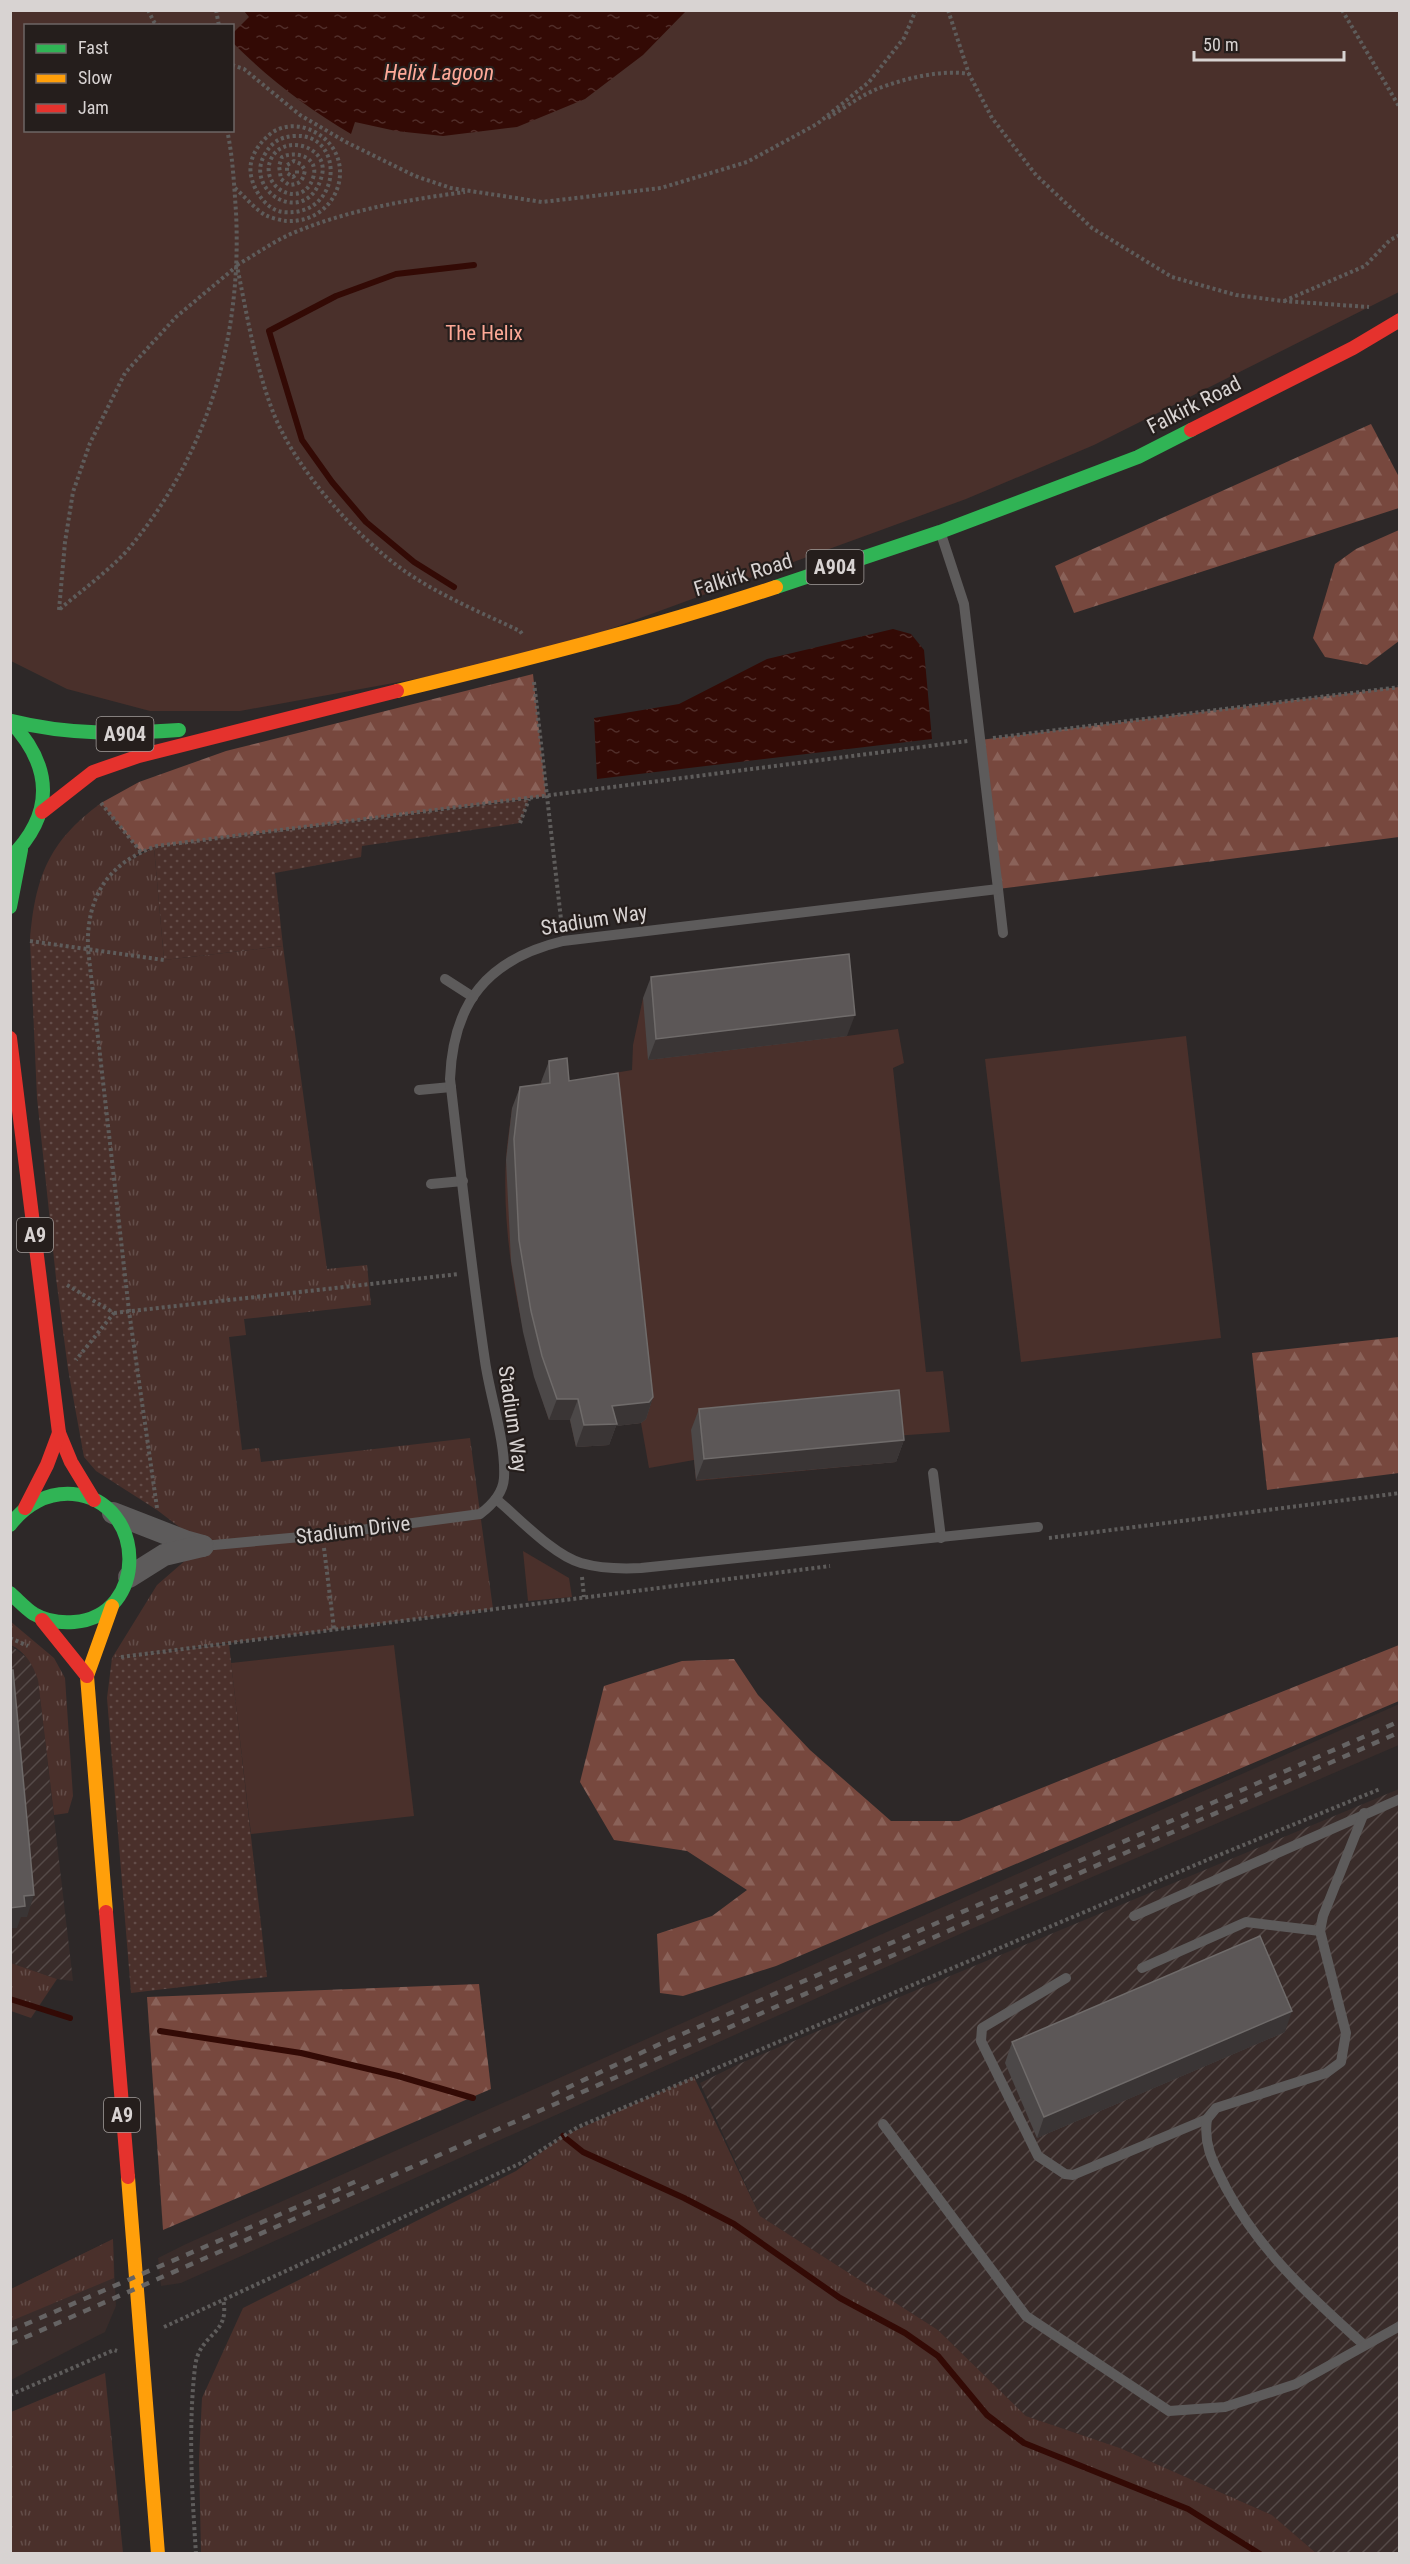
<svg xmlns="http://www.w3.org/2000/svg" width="1410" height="2564" font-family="'Roboto Condensed',sans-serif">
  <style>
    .built { fill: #392c2a }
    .industrial { fill: url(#industrial-furrows) }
    .grass { fill: url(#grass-tufts) }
    .forest { fill: url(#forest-firs) }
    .park { fill: #4a302b; fill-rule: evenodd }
    .garden { fill: url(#garden-dots) }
    .water { fill: url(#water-ripples) }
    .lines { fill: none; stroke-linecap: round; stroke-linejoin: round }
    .stream { stroke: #330a05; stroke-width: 6 }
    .path { stroke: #5e5c5b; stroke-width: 4; stroke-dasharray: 3 3; stroke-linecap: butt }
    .lane { stroke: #5d5b5b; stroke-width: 10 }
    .street { stroke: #5d5b5b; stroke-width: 22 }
    .fast { stroke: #30b455; stroke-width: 14 }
    .slow { stroke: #ff9f0a; stroke-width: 14 }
    .jam { stroke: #e5322d; stroke-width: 14 }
    .rail { stroke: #656363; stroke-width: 4.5; stroke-dasharray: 8 8; stroke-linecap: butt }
    .wall { fill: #4c4848 }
    .shaded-wall { fill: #3a3535 }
    .building { fill: #5c5757; stroke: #6f6b6a; stroke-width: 1.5 }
    .labels { text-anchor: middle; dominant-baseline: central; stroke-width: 4.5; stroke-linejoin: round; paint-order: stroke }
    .shield { fill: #251e1c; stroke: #a29d9b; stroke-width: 1.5 }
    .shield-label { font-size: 20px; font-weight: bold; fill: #d8d3d2 }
    .park-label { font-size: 21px; fill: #fca896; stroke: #251e1c }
    .street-label { font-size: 21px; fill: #d8d3d2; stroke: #251e1c }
    .water-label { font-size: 22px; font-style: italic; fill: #fea998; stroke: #251e1c }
  </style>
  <defs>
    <pattern id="industrial-furrows" width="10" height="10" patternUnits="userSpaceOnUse" patternTransform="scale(1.5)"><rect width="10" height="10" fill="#392c2a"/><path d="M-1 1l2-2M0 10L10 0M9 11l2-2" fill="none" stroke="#554a48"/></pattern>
    <pattern id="grass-tufts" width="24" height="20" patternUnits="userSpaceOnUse" patternTransform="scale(1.5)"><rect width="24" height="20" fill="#4a302b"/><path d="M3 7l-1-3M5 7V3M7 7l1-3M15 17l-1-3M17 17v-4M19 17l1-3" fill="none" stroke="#634d49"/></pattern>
    <pattern id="forest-firs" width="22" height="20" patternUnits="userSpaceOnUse" patternTransform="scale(1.5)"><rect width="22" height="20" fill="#77483e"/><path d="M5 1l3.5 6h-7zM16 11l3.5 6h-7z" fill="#8a6259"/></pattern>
    <pattern id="garden-dots" width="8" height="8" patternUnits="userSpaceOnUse" patternTransform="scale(1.5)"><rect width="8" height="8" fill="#4a302b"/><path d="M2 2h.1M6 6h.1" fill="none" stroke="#634d49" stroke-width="1.8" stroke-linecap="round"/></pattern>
    <pattern id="water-ripples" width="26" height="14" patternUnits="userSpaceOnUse" patternTransform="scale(1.5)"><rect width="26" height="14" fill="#330a05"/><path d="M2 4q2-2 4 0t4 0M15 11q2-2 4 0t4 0" fill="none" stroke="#502d29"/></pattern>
  </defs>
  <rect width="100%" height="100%" fill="#2d2828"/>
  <g class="built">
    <polygon points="1399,1704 1399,1745 969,1930 181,2283 161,2286 158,2258 186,2244"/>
    <polygon points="113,2239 116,2306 105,2332 11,2380 11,2289"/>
  </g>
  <g class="industrial">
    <polygon points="10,1645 26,1657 35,1668 38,1680 73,1981 57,1979 11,1963"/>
    <polygon points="1399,1789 1399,2553 1316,2553 1272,2515 1120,2448 1026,2416 938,2330 760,2216 700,2083 741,2063"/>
  </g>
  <g class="grass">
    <path d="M101,803L141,852L130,860L154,847L164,960L283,946L327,1269L367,1265L371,1305L244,1319L246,1335L229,1337L242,1450L259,1448L261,1462L470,1438L493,1609L112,1658L157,1585L203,1545L157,1510L129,1311L88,950L30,941C35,878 48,842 101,803Z"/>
    <path d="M10,1621L54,1658L65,1678L73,1796L68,1813L54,1815L38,1680C33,1664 25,1652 11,1645Z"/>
    <polygon points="11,1963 57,1979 31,2018 11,2011"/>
    <polygon points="694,2077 760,2216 938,2330 1026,2416 1120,2448 1272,2515 1316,2553 201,2553 199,2459 202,2398 243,2308 516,2171 563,2136"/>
    <polygon points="113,2239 114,2278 11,2321 11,2289"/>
    <polygon points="105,2373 123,2553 11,2553 11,2412"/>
  </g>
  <g class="forest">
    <polygon points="1371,424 1399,477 1399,508 1074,613 1055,566"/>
    <polygon points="1399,530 1399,641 1367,665 1325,657 1313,638 1335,564 1356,549"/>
    <polygon points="533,674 546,796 154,847 141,852 101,803 139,782 226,751"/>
    <polygon points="1399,687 1399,837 998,889 980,740"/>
    <polygon points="1399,1337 1399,1473 1267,1490 1252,1353"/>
    <polygon points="1399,1645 1399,1701 776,1966 683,1996 660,1993 657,1934 712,1916 747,1890 687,1851 614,1840 580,1782 604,1686 682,1661 734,1659 758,1695 810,1750 891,1821 959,1821"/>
    <polygon points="479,1984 491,2089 163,2230 147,1997"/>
  </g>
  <g class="park">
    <path d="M10,11H1399V292L1094,445L966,499L531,658L240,711H150L67,689L11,661ZM26,26H232V130H26Z"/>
    <path d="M841,975L847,1036L898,1029L904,1063L893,1068L926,1372L943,1371L950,1432L894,1436L896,1462L696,1481L694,1460L649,1468L641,1423L604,1427L609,1445L576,1447L570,1420H549C522,1341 501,1243 506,1159C507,1142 510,1125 512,1108L542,1104L541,1082L582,1099L579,1079L632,1070L633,1045L643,998Z"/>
    <polygon points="1186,1036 1221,1338 1021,1362 985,1059"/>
    <polygon points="523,1551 569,1578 572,1597 528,1601"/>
    <polygon points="394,1645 414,1816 251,1834 231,1663"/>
  </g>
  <g class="garden">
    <polygon points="529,799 520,823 362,846 361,857 275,873 283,946 164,960 154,847"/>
    <polygon points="30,941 88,949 130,1318 157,1510 96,1471 84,1457 68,1369 56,1278 37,1098"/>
    <polygon points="229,1644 267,1977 131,1993 107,1698 112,1658"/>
  </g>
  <g class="water">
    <path d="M244,11H686L643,55L585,99L517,127L443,136L396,131L355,122L351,134C307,108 269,79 233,43V33L249,17Z"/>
    <polygon points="893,629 911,634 924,650 932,739 597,779 594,718 679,704 767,659"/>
  </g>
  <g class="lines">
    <g class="stream">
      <polyline points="454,587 414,562 366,522 332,482 302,440 269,331 336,296 396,274 474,265"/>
      <polyline points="10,1999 70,2018"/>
      <polyline points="160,2031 301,2053 398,2076 473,2098"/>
      <polyline points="563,2136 583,2152 684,2198 734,2224 840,2298 905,2333 938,2356 987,2415 1024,2443 1188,2509 1260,2554"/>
    </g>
    <g class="path">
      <polyline points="148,10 154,22 160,26"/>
      <polyline points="216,10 219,26"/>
      <polyline points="948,10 969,74 992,118 1036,175 1092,228 1172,277 1236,295 1283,301 1369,307"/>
      <polyline points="1342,10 1400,108"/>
      <polyline points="232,65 244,69 300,115 346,142 415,176 451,188 542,202 661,188 747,162 817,124 869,82 904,38 916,10"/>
      <path d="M828,118C844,108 860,96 877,89C903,79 941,69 969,74"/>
      <path d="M235,188C244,196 254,208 265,215C271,218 280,220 286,221C345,224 362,146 305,128C292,124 276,127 267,137C259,144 253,153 251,163C247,182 264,210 283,212C343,218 346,132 294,136C280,137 272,142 265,154C242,192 308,230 322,175C329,146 283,133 271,159C258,187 302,211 313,178C320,158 297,150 282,157L279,166L281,179L289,185C300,184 303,181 305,170L301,164L294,161L287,165V173L293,177L297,174V170"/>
      <path d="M237,265C255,255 274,241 293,233C348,210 406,200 465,192"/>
      <polyline points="1284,301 1365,266 1390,240 1400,235"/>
      <path d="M60,609C82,590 114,567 131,546C210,450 242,334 236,212C234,185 233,157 227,130"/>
      <path d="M59,610L65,542L73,492L90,443L125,373L176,317L237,266C247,315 255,365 273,412C295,469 357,538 406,572C441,596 482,613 520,631L522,634"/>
      <polyline points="534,682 562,928"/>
      <polyline points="993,738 1400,687"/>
      <polyline points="101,803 141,852"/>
      <polyline points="520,823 529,799"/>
      <polyline points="30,941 164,960"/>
      <polyline points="67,1285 114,1313 76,1360"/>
      <polyline points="114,1313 459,1274"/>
      <path d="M157,1508L129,1311L88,949C86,898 107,863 157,846L968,741"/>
      <polyline points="1049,1538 1400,1493"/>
      <polyline points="324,1548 334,1629"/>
      <polyline points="582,1577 584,1597"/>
      <polyline points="10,1638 28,1646"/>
      <polyline points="121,1657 830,1566"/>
      <polyline points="164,2327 521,2163 578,2127 1207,1860 1380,1789"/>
      <polyline points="10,2395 114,2350 117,2351"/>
      <path d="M196,2554C192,2493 188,2428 195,2367C199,2332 231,2336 223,2299"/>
    </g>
    <g class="lane">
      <polyline points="998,889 1003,933"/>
      <polyline points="445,979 473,997"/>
      <polyline points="419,1090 451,1087"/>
      <polyline points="431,1184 463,1181"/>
      <polyline points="933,1473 941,1538"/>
      <path d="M496,1499C519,1518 553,1555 581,1563C602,1569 621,1569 641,1568L1038,1527"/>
      <path d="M203,1546L323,1535L480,1514C492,1505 503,1494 504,1478C506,1441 490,1397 485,1361C471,1267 461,1173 450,1079C453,1002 488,959 563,941L998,889L964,604L941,534"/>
      <polyline points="1134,1916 1400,1799"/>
      <polyline points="1142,1968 1246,1922 1320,1931"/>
      <polyline points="1066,1978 982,2028 981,2041 1038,2156 1065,2174 1073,2175 1207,2119 1216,2108 1326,2073 1341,2062 1346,2033 1320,1931 1323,1916 1364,1813"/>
      <path d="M1207,2119C1203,2146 1214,2164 1226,2188C1261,2253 1310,2296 1364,2345"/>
      <polyline points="883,2124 1026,2316 1169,2411 1225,2407 1296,2384 1400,2326"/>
    </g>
    <g class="street">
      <polyline points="113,1513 185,1541 203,1546"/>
      <polyline points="129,1577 164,1555 202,1546"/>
    </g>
    <g class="fast">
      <polyline points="776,587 940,532 1138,457 1191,430"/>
      <path d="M10,721C53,766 55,814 10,858"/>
      <path d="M12,721C68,735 122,734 179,730"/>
      <polyline points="10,907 21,850"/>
      <path d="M10,1525C25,1505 47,1492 73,1494C147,1501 149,1616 74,1622C61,1623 46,1621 34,1614C26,1609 18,1600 10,1593"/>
    </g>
    <g class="slow">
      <path d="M397,691C524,660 652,628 776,587"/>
      <polyline points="106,1912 87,1676 112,1606"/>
      <polyline points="128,2177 158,2554"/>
    </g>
    <g class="jam">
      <polyline points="1191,430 1353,348 1400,320"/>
      <polyline points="42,812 93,772 139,756 397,691"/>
      <polyline points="10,1038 59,1433 71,1462 94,1500"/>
      <polyline points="25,1508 47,1465 59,1433"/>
      <polyline points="42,1620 87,1676"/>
      <polyline points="106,1912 128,2177"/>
    </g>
    <g class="rail">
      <polyline points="552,2095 664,2042 1400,1721"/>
      <polyline points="10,2331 357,2181"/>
      <polyline points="10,2344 1400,1732"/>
    </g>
  </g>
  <g class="wall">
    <polygon points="651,977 847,1036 648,1060 643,998"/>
    <polygon points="549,1061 569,1081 653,1397 646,1419 641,1423 616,1426 609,1445 576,1447 570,1420 549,1420 534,1377 523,1332 511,1261 506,1160 512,1108 520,1087 542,1084 541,1082"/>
    <polygon points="699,1409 904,1440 896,1462 696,1480 691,1430"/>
    <polygon points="1285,2032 1037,2138 1005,2063 1012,2042"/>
  </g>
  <g class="shaded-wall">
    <polygon points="855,1015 847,1036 648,1060 656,1039"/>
    <polygon points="653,1397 646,1419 641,1423 616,1426 609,1445 576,1447 584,1425 612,1406"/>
    <polygon points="557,1399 578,1399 570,1420 549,1420"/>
    <polygon points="904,1440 896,1462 696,1480 704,1459"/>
    <polygon points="34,1895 27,1917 21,1917 17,1928 10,1928 10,1908 24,1896"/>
    <polygon points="1292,2011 1285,2032 1037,2138 1044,2117"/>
  </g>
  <g class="building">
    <polygon points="849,954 855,1015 656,1039 651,977"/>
    <polygon points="567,1058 569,1081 618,1073 653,1397 649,1402 612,1406 617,1424 584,1425 578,1399 557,1399 542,1356 531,1311 519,1240 514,1139 520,1087 550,1083 549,1061"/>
    <polygon points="899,1390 904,1440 704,1459 699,1409"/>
    <polygon points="10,1670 13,1670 34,1895 24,1896 25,1906 10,1908"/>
    <polygon points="1260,1936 1292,2011 1044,2117 1012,2042"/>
  </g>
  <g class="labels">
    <g class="shield">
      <rect x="806.5" y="550" width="57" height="34" rx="4.5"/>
      <rect x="96.5" y="717" width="57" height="34" rx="4.5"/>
      <rect x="17" y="1218" width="36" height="34" rx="4.5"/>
      <rect x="104" y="2098" width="36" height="34" rx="4.5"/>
    </g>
    <g class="shield-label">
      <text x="835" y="567">A904</text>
      <text x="125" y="734">A904</text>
      <text x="35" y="1235">A9</text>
      <text x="122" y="2115">A9</text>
    </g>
    <g class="park-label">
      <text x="484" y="333">The Helix</text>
    </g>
    <g class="street-label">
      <text transform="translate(1194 405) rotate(-27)">Falkirk Road</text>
      <text transform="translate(743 575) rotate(-17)">Falkirk Road</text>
      <text transform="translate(594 920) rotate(-9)">Stadium Way</text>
      <text transform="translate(513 1419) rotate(82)">Stadium Way</text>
      <text transform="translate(353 1530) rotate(-7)">Stadium Drive</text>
    </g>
    <g class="water-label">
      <text x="439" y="72">Helix Lagoon</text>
    </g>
  </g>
  <rect width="1410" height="2564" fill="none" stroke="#d8d3d2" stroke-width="24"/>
  <rect x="24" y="24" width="210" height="108" fill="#251e1c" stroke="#6d6665" stroke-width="1.5"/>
  <rect x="36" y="44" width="30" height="9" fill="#30b455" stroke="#6d6665" stroke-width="1.5"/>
  <text x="78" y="54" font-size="18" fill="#d8d3d2">Fast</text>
  <rect x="36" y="74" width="30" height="9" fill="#ff9f0a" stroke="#6d6665" stroke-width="1.5"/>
  <text x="78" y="84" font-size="18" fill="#d8d3d2">Slow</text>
  <rect x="36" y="104" width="30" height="9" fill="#e5322d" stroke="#6d6665" stroke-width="1.5"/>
  <text x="78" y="114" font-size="18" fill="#d8d3d2">Jam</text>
  <path d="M1194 51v9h150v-9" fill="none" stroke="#d8d3d2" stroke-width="3"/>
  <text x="1203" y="51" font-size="18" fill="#d8d3d2" stroke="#251e1c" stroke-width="4.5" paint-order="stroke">50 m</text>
</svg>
